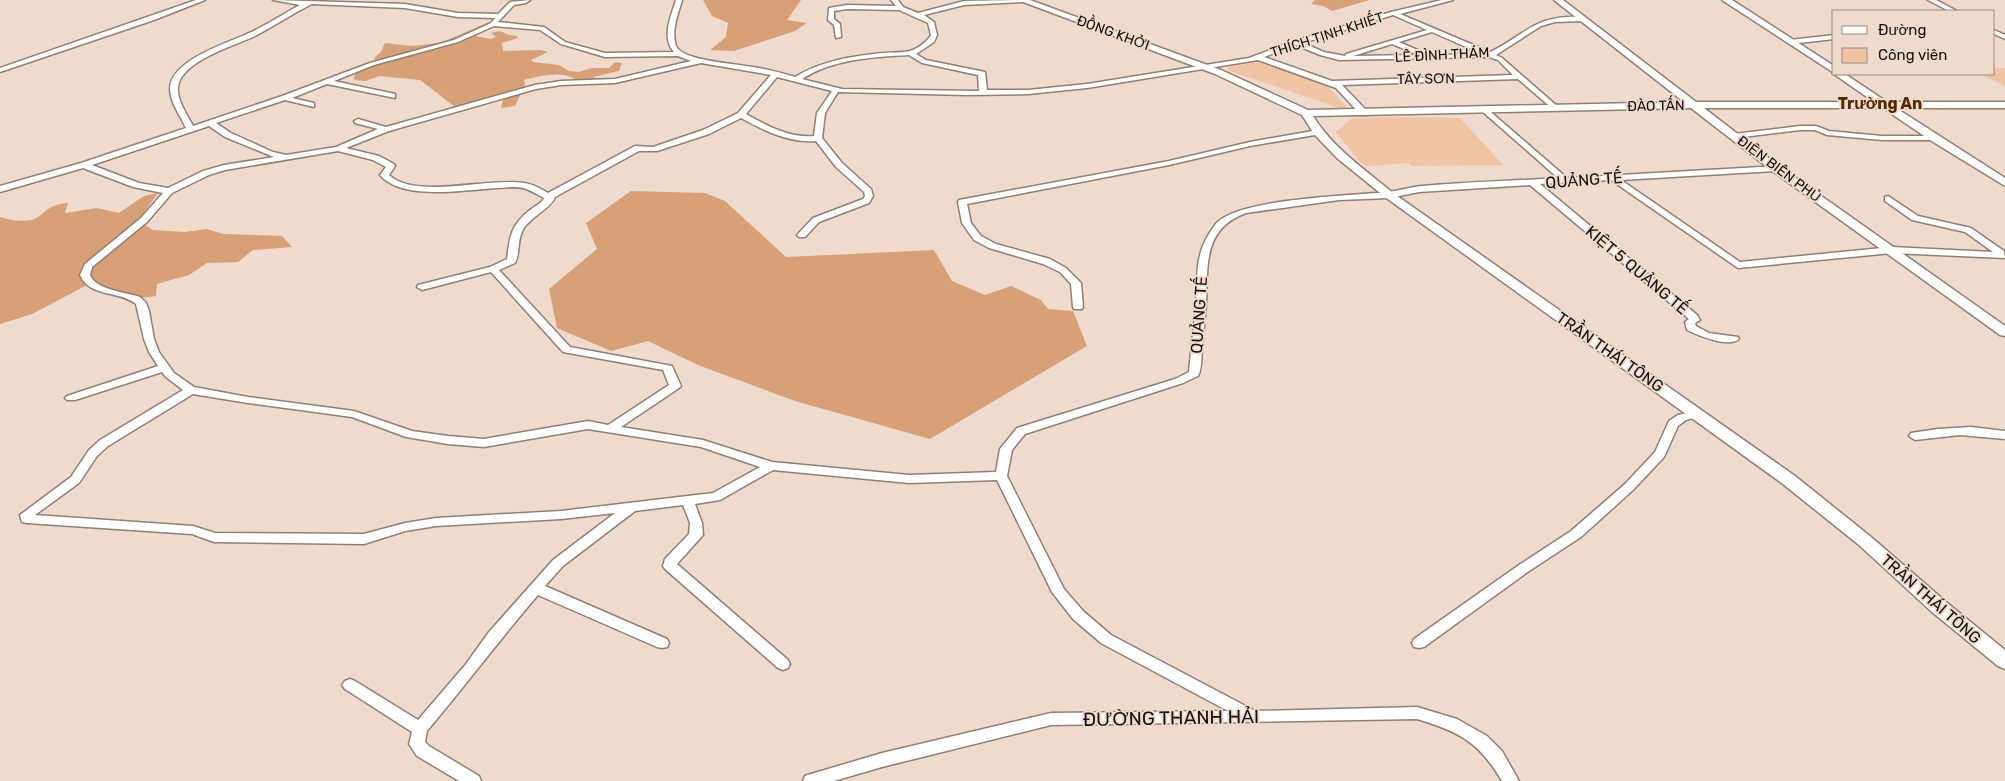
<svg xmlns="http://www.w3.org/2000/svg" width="2005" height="781" font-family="Rubik,sans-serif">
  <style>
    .green { fill: #f0c3a3 }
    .forest { fill: #d7a076 }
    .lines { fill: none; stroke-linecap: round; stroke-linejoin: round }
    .street-casing { stroke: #917f72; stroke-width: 3 }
    .secondary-casing { stroke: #917f72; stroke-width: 3 }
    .street { fill: #fff; fill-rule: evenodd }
    .secondary { fill: #fff; fill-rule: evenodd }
    .labels { text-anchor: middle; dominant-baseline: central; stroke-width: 4; stroke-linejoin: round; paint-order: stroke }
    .far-street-label { font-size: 14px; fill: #160f0b; stroke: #eedbcd }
    .far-quarter-label { font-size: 16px; font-weight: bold; fill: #542900; stroke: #eedbcd }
    .street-label { font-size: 16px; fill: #160f0b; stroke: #eedbcd }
    .near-street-label { font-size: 19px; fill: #160f0b; stroke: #eedbcd }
  </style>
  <rect width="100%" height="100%" fill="#eedbcd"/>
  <g class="green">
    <polygon points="1259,62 1326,84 1347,108 1342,109 1227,70 1229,67"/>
    <polygon points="1994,68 2005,68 2005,86 1980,74 1994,74"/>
    <polygon points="1387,117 1460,118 1503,165 1411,166 1409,163 1367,166 1361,163 1336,132 1351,119"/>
  </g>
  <g class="forest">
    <polygon points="703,0 801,0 787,20 807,23 795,31 734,51 710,50 726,37 728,23 712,16"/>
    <polygon points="1315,0 1370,0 1332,11 1323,6 1311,4"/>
    <path d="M489,22L494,23L475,36L491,39L496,37L491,33L500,31L509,35L517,36L518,38L502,43L503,51L541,50L548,52L531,60L533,62L559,65L569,71L579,72L592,68H609L615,62L622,63L619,71L593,77L601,80C585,90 579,78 564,75C552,73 535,77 524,80L525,85L515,106L501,108L503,100L498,97L461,109L454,106L420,80L380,76L365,81L354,80L355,72L382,63L374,62L375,57L381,52L385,43L411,46L440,43Z"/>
    <polygon points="631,191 705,193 725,201 786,257 934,250 952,281 985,295 1011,286 1041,300 1048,309 1073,311 1087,346 930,439 795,401 698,365 648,341 611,351 557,328 549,289 597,249 586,223"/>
    <path d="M158,193L138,221L153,230L185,232L207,229L223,234L282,236L292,247L253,250L238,262L207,263L189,275L157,284L156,296L133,299L87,285L32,314L0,324V217C8,220 24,222 32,220C47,214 45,205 68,203L65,213L97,208L119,213L144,196Z"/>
  </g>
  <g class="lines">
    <defs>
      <g id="street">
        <polygon points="196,0 205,0 154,20 0,72 0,68"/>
        <path d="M273,0L405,4L458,13L498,14L510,2L530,0L526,3L514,5L498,22L544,27L565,42L605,53L674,52C661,38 671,16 676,0H682C678,15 671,30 676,46C682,61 738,64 753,67C767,69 781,73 795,77C821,61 852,56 883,53C891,52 902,53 910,51C917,49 928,41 931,35L928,23L899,10L847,9L834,11V19L840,24L841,37L836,38L834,25L828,20L829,8L847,5L896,6L891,0H898L903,7L918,13L964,1L1025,0L1022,2L964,5L924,15L934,22L937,35L934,42L916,54L926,60L985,72L987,90H1028L1087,84L1249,58L1294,41L1391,12L1442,0H1453L1400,14L1490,52C1519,39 1531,19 1567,17C1573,17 1580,16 1585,19L1582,21L1555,22L1541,26L1496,55L1502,58L1557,106L1558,108L1554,110L1518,79L1342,85L1367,111V115H1361L1336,88L1258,60L1087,88L1028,94L967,95L838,92L825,113L822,138L842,163L871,189L873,196L869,203L819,222L805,237H799L797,235L813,218L863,199L865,196L864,192L836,167L816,141C788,143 765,131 741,118L709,134L657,151H639L555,197C552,207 531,217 524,228C516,241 521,251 515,263L499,270L570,347L672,366L681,386L679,388L621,427L703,440L772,462L909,475L996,472L1000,449L1017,428L1175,379L1189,372C1191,350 1194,327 1196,304C1198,272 1194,253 1215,225C1235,198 1353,196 1388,192C1399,191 1410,187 1421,186C1467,182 1512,181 1558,178L1483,112L1482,110L1486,108L1567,178L1778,166L1779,168L1775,171L1621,180L1740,262L1892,247L1993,252L1965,232L1912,220L1885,201V197L1888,196L1918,216L1971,228L2004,251L2005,258L1892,253L1738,268L1611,180L1540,184L1697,315L1700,320L1695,323L1696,326L1709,333L1738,337L1739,339C1729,348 1699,336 1687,330L1685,322L1689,319L1530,185L1419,192L1389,198L1339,200L1246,213C1202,229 1208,267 1206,304C1205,319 1203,335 1202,350C1201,358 1202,369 1198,376L1183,383L1025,434L1012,450L1007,476L1064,589L1083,611L1111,635L1255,711L1417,707L1457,719L1487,736L1502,751L1519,781H1502C1479,742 1460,732 1417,719L1051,725L882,767L834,781H803L805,776L811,774L882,753L1051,713L1228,711L1101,643L1073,619L1052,592L997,480L909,483L773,470L720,500L695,504L702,523L703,535L677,564L788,660L790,664L788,668L783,670L778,668L665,569L663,566L665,559L689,534L690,523L683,505L635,511L563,566L545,586L667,639L669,643L667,647L662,648L657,647L538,595C500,639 465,686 427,731L425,742L429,746L479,776L481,781H459L417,756L409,744L412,732L345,689L342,685L345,681L350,679L355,681L418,720L466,664L489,632L553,560L615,513L561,519L436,526L405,531L364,544L214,542L192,534L27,523L22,522L20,515L71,477L89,450L100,440L183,390L166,377L162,372L75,400H67L65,398L67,396L158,366L149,352L144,339L136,304C119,290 90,298 80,275L85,264L141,218L163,193L133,187L83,168L0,192V186L81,163L186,128C181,117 170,102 170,89C170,60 228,43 249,33C267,25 283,14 300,5ZM312,4L405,8L458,17L495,18L491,23L454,40L370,63L282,96L193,126C188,116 176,99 178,87C181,61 234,46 255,36C274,26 292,14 312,4ZM1393,15L1427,30L1346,54L1345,56L1324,52L1303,43ZM494,26L540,30L561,44L605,57L678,56L691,61L615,79L561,81L535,85L386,127L358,119L354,121L355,123L378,129L336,147L286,155L273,152L231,133L216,123L285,100L314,107V103L292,98L327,84L395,98V94L334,81L374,65L458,42ZM1432,32L1482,54L1429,55L1399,42ZM1392,44L1419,55L1353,56ZM1296,45L1320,55L1339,60L1489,57L1498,60L1513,75L1332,81L1264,57ZM909,55L922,63L978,75L979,91L842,89L802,79C833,59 873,57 909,55ZM701,63L771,75L738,113L703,130L653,147L635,146L548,193C541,189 533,184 524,183C488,177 416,200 389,175L395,166L394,164L379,156L346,148L389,131L536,89L561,85L615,83ZM777,77L832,91L817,113L814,136C789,138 767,126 746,114ZM209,126L225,137L274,157L224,165L203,171L168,188L139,183L92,165ZM338,151L373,160L386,167L380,175C402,201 465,190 496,188C505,188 515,186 523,188C531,190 538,195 544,198C543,202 535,206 530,210C510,226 510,237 507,259L490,267L418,285L417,287L422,290L491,272L563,352L663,370L669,385L608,425L588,421L484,439L448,436L412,431L354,411L248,397L194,387L174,373L159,352L154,339L149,311L146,303L140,297C125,292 96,290 90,275L92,267L147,222L172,193L209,175L225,170ZM193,394L248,403L352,417L406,437L448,444L484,447L588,429L701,447L760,467L713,493L561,511L436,518L405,523L364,534L215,533L193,526L35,515L79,483L97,456L108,446Z"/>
        <polygon points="1928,0 1936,0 1957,11 1949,11"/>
        <polygon points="1994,30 2005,35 2005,39 1994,34"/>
        <polygon points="1834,35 1834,39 1790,44 1787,42 1790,40"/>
        <polygon points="1800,126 1816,126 1829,131 1882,136 1934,136 1938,138 1934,140 1882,140 1827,135 1815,130 1800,130 1734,138 1730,136 1734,134"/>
        <polygon points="1318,130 1322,132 1321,134 1250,146 1169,165 967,204 971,223 981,236 996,244 1050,259 1066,268 1081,283 1083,307 1082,309 1074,309 1073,307 1071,284 1060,272 1043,264 989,248 974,240 962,223 958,202 959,200 1169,161 1250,142"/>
        <polygon points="1697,411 1701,412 1703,414 1701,416 1686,420 1678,426 1664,457 1633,490 1581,537 1529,571 1424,647 1419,648 1414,647 1412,643 1414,639 1519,565 1571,531 1625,484 1655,452 1669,421 1678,415"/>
        <polygon points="1971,427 2005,431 2005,439 1960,435 1915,440 1909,436 1911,433 1938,429"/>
      </g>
      <g id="secondary">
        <path d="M1018,0H1030L1221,70L1308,110L1684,102L1554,0H1563L1696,102H1874L1834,74H1845L1887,102H2005V108H1896L2005,178V186L1930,140L1883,108H1704L1779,166L2005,326V336L2000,335L1771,170L1691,108L1313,116C1333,148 1364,169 1393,193L1795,476L1871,537L1946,602L2005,650V669L1998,666L1932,612L1859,545L1783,484L1385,197L1337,158L1314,134L1302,115L1215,74Z"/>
        <polygon points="1722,0 1732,0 1834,66 1834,73"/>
      </g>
    </defs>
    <use href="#street" class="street-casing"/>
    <use href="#secondary" class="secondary-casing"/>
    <use href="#street" class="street"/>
    <use href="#secondary" class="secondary"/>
  </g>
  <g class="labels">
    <g class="far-street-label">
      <text transform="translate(1113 33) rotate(20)">ĐỒNG KHỞI</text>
      <text transform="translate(1327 35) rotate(-18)">THÍCH TỊNH KHIẾT</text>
      <text transform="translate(1442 55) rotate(-3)">LÊ ĐÌNH THÁM</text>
      <text transform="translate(1426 79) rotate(-1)">TÂY SƠN</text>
      <text transform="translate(1656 106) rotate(-1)">ĐÀO TẤN</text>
      <text transform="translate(1779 169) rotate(37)">ĐIỆN BIÊN PHỦ</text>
    </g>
    <g class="far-quarter-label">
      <text x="1880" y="103">Trường An</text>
    </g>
    <g class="street-label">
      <text transform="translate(1584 180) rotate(-4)">QUẢNG TẾ</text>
      <text transform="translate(1637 270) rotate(40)">KIỆT 5 QUẢNG TẾ</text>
      <text transform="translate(1199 315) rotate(-86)">QUẢNG TẾ</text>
      <text transform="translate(1610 352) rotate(35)">TRẦN THÁI TÔNG</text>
      <text transform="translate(1931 599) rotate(41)">TRẦN THÁI TÔNG</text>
    </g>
    <g class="near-street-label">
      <text transform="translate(1171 718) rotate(-1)">ĐƯỜNG THANH HẢI</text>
    </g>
  </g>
  <rect x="1832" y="10" width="162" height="65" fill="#eedbcd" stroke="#98897f"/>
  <rect x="1842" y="26" width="25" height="8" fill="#ffffff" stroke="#98897f"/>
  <text x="1878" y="35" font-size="15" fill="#160f0b">Đường</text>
  <rect x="1842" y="48" width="25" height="15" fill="#f0c3a3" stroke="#98897f"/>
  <text x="1878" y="60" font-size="15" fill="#160f0b">Công viên</text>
</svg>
